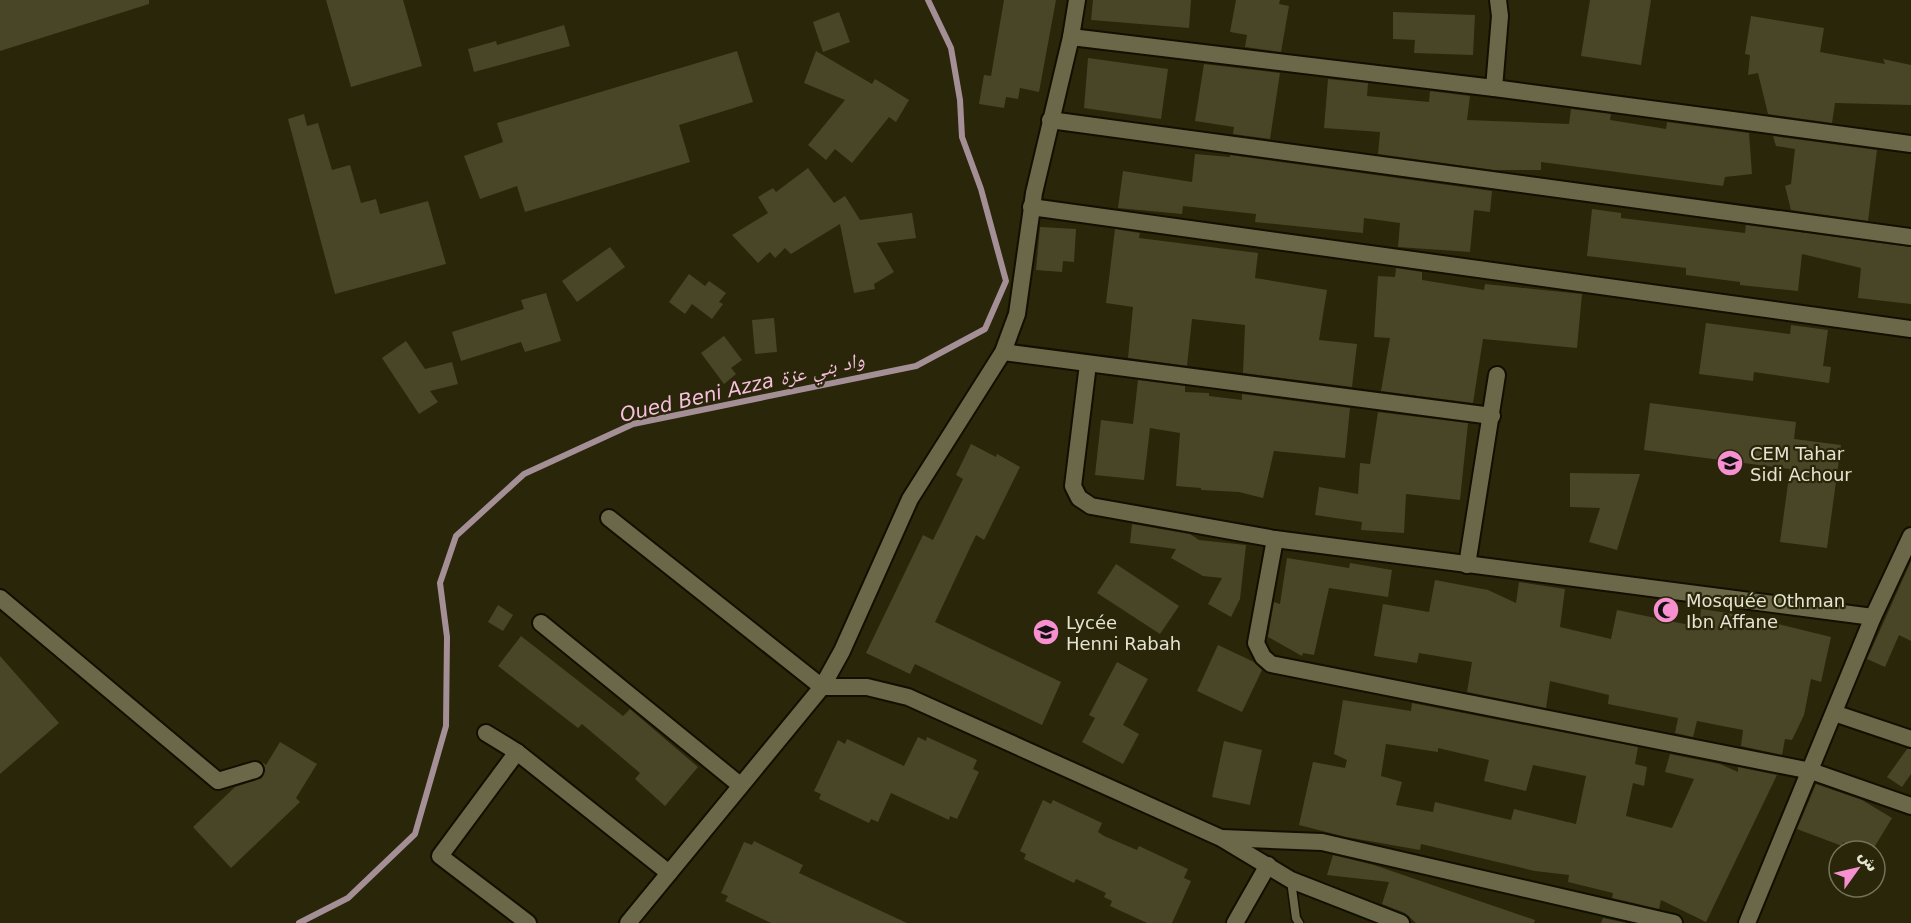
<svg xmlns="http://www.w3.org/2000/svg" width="1911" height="923" font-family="'DejaVu Sans','Noto Naskh Arabic',sans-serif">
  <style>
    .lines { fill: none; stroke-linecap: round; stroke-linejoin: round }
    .stream { stroke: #a58f97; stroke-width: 6 }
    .building { fill: #494628; fill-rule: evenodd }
    .lane-casing { stroke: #120f00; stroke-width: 11 }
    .street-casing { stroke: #120f00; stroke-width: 20 }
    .lane { stroke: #6a6849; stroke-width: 8 }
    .street { stroke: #6a6849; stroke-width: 16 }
    .labels { text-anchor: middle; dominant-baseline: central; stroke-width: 4.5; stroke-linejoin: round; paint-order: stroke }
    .poi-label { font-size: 18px; fill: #e5e4d3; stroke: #292609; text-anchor: start }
    .water-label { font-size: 20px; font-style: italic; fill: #f8bfdf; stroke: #292609 }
  </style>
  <rect width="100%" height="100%" fill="#292609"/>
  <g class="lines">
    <polyline class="stream" points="299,923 348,898 415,834 446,726 447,637 440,583 456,536 524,474 633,424 916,366 985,329 1006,281 981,189 962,137 960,100 951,48 928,0"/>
  </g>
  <g class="building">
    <polygon points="0,0 149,0 149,4 0,51"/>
    <polygon points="326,0 403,0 422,66 351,87"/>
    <polygon points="1004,0 1056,0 1039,92 1020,88 1018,99 1006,97 1004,108 979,104 984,75 991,76"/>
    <polygon points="1093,0 1191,0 1189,28 1091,20"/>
    <polygon points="1236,0 1280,0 1279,4 1289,6 1281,52 1245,47 1247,35 1230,32"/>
    <polygon points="1590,0 1651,0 1641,65 1581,56"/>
    <polygon points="839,12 850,42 823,52 813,22"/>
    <polygon points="1393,12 1475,15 1473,55 1414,53 1415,40 1393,39"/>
    <polygon points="1751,16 1824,28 1820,52 1885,64 1883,59 1911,65 1911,105 1835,103 1832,123 1768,114 1758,73 1748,75 1750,55 1745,54"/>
    <polygon points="564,25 570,46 474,72 468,49 496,41 497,45"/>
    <polygon points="737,51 753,102 679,125 690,162 525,212 517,186 480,199 464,156 503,142 497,123"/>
    <polygon points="816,51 872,84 875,79 909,100 896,122 889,117 852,163 835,149 826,160 808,145 845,100 804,83"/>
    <polygon points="1088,58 1168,69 1161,119 1084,108"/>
    <polygon points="1204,64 1280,73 1270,139 1233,134 1234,127 1195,121"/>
    <polygon points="1328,79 1368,83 1367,96 1429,102 1430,91 1470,96 1467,120 1569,124 1571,109 1611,114 1610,120 1666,129 1667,122 1749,133 1752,174 1725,177 1723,186 1541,162 1541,170 1494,170 1378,154 1380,132 1324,128"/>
    <polygon points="304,114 307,126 318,123 332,170 350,165 361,203 376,199 380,214 428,201 446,264 335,294 288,119"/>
    <polygon points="1773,136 1877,150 1868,221 1791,210 1785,186 1791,184 1795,149 1776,146"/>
    <polygon points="1195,154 1230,157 1230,155 1492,191 1490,212 1474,210 1470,252 1398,247 1400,223 1364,218 1363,233 1255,222 1256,214 1183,206 1182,214 1118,208 1123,171 1192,182"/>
    <polygon points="808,168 834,203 845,196 860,220 912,213 916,238 877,243 894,272 874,284 875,289 854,293 840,224 791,254 785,248 775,258 770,252 758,263 732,235 768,213 758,197 773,188 776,192"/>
    <polygon points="1592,209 1621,213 1621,218 1745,233 1746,225 1911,247 1911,304 1858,298 1861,268 1802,254 1798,291 1740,285 1740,282 1686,275 1686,268 1587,256"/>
    <polygon points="1040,227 1076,229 1074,262 1063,261 1062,272 1036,270"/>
    <polygon points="1115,229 1140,233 1139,238 1258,253 1255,278 1327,290 1319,340 1357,344 1352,387 1243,373 1245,325 1192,319 1187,366 1128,358 1133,307 1106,303"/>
    <polygon points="610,247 625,267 577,302 562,281"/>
    <polygon points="1396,268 1422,272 1422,280 1484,290 1485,284 1582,294 1577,348 1483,339 1473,403 1381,391 1390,338 1374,337 1378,276 1395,277"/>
    <polygon points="689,274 705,286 709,281 726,293 719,302 723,304 712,319 692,304 685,314 669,302"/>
    <polygon points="546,293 561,341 525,352 521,342 461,361 452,332 524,309 521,300"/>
    <polygon points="774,318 777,352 755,354 752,320"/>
    <polygon points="1706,323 1790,334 1791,325 1828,330 1823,366 1831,367 1829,383 1754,372 1753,381 1699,374"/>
    <polygon points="724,336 742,360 731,368 736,374 724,384 701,353"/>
    <polygon points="406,341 425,369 452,362 458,384 430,391 438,402 419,414 382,358"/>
    <polygon points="1138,380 1185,386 1185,392 1209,393 1209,396 1242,400 1242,394 1350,408 1345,458 1274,451 1263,498 1239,492 1201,490 1201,488 1176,486 1180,433 1150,428 1144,480 1095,475 1101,420 1133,424"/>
    <polygon points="1650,403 1796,422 1794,439 1841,445 1827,548 1780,542 1790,469 1644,450"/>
    <polygon points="1378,412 1468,423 1460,500 1406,494 1404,533 1361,530 1362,522 1315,515 1319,487 1358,494 1360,463 1370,464"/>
    <polygon points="971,444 996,457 997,454 1020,467 984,540 976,535 935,622 1061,682 1042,725 915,664 910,674 866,653 923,535 933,540 963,479 956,475"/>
    <polygon points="1570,473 1640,474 1617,550 1589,542 1600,508 1570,507"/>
    <polygon points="1132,524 1190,534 1199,540 1246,545 1240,599 1231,617 1208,604 1222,578 1203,576 1171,558 1176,549 1130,543"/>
    <polygon points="1287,558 1349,568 1350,563 1392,570 1388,597 1329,588 1314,655 1303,653 1302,656 1268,637 1274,602 1280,604"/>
    <polygon points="1911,561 1911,641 1899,635 1885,667 1867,659"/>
    <polygon points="1116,564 1179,606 1160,634 1097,593"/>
    <polygon points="1435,580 1488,590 1516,603 1519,582 1565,589 1560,627 1611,639 1617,610 1699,627 1701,609 1741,615 1831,637 1821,682 1811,679 1804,715 1792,740 1785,739 1782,755 1741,746 1743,730 1697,721 1693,737 1675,733 1678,718 1608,704 1609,695 1550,681 1546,708 1467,692 1472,662 1419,653 1417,663 1374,656 1383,604 1429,612"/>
    <polygon points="498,605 513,615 503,631 488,622"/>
    <polygon points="521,636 623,716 630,709 698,767 665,806 635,779 640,773 582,724 578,728 498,666"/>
    <polygon points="1218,645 1254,662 1262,670 1242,712 1197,691"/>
    <polygon points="0,656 59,723 0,774"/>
    <polygon points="1117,662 1148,679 1123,725 1139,734 1123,764 1082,742 1095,718 1089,715"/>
    <path d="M1343,700L1411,711L1412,703L1638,747L1635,764L1647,767L1644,786L1633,783L1626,816L1672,828L1694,779L1665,772L1670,754L1720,764L1738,772V767L1777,775L1706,922L1661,900L1659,909L1612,898L1613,893L1568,882L1569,875L1535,871L1421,844L1420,850L1346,837L1299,825L1313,762L1345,768L1347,760L1334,754ZM1386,744L1438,752V748L1489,760L1484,781L1526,791L1533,765L1586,776L1576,824L1514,809L1511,820L1435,802L1433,812L1396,805L1402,782L1381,776Z"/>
    <polygon points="918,737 926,741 927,737 977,760 973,769 979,772 957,819 950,816 949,820 891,793 878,822 871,819 869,823 819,799 821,794 814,791 838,740 845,744 847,739 904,766"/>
    <polygon points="1224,741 1262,750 1250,805 1212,797"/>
    <polygon points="280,742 317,764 296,798 300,802 231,868 193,827 235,787 262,778 265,768 262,762 266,765"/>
    <polygon points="1907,749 1911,749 1911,774 1902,787 1887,777"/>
    <polygon points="1816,784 1862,800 1892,818 1872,851 1858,851 1843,842 1842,846 1797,829"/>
    <polygon points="1043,800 1051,804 1053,800 1102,823 1098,832 1104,836 1137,850 1139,846 1188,869 1184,878 1191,881 1172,923 1147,923 1110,906 1112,901 1104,897 1106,893 1076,879 1074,883 1024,859 1026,854 1020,851"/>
    <polygon points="754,841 803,865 799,873 907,923 771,923 725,901 728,896 721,893 744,842 752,845"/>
    <polygon points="1333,855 1374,865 1535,920 1534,923 1416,923 1405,913 1382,904 1389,882 1327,875"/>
    <polygon points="1603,918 1627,923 1601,923"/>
  </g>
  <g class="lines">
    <defs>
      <polyline id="lane" points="1291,881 1296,918 1299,923"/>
      <g id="street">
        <polyline points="1071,37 1494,88 1911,144"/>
        <polyline points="1494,88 1500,16 1498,0"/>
        <polyline points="1050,120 1911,237"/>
        <polyline points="1031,207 1911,329"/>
        <polyline points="1003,352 1492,416"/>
        <polyline points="1088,364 1073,486 1079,498 1091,506 1275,539 1873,617"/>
        <polyline points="609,518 822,687 867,687 908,697 1221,838 1291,880 1401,923"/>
        <polyline points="1275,539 1256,643 1263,657 1271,664 1811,771 1911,806"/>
        <polyline points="1467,565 1497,375"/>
        <polyline points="0,598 218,781 255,770"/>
        <polyline points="541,623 740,785"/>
        <polyline points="1834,713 1911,739"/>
        <polyline points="486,733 517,752 669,873"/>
        <polyline points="517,752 440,856 528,923"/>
        <polyline points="1222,838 1322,842 1674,923"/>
        <polyline points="628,923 822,687 842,651 910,499 1003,352 1017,314 1034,193 1071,37 1077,0"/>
        <polyline points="1235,923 1268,865"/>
        <polyline points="1747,923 1873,617 1911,536"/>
      </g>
    </defs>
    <use href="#lane" class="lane-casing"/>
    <use href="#street" class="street-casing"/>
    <use href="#lane" class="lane"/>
    <use href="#street" class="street"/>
  </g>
  <defs>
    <symbol id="school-disc" viewBox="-11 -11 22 22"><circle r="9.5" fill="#f690cf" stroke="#292609"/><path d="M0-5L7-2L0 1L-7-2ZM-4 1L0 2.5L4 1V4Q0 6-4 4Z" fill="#111"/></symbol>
    <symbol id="mosque-disc" viewBox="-11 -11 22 22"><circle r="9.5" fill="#f690cf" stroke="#292609"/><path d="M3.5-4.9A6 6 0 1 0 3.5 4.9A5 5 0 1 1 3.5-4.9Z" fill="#111"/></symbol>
  </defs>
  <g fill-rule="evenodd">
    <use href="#school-disc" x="1715" y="448" width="30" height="30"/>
    <use href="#mosque-disc" x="1651" y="595" width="30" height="30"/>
    <use href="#school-disc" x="1031" y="617" width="30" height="30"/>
  </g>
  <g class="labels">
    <g class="poi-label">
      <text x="1750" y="453">CEM Tahar<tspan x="1750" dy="21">Sidi Achour</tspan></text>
      <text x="1686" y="600">Mosquée Othman<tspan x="1686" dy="21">Ibn Affane</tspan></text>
      <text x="1066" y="622">Lycée<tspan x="1066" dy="21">Henni Rabah</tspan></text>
    </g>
    <g class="water-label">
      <text transform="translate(742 387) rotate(-13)">Oued Beni Azza واد بني عزة</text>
    </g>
  </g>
  <g transform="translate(1857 869) rotate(56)"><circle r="28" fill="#292609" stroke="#74725a" stroke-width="1.5"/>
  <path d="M0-4.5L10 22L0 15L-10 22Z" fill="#f690cf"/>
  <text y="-9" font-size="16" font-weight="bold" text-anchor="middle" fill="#e5e4d3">ش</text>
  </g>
</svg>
